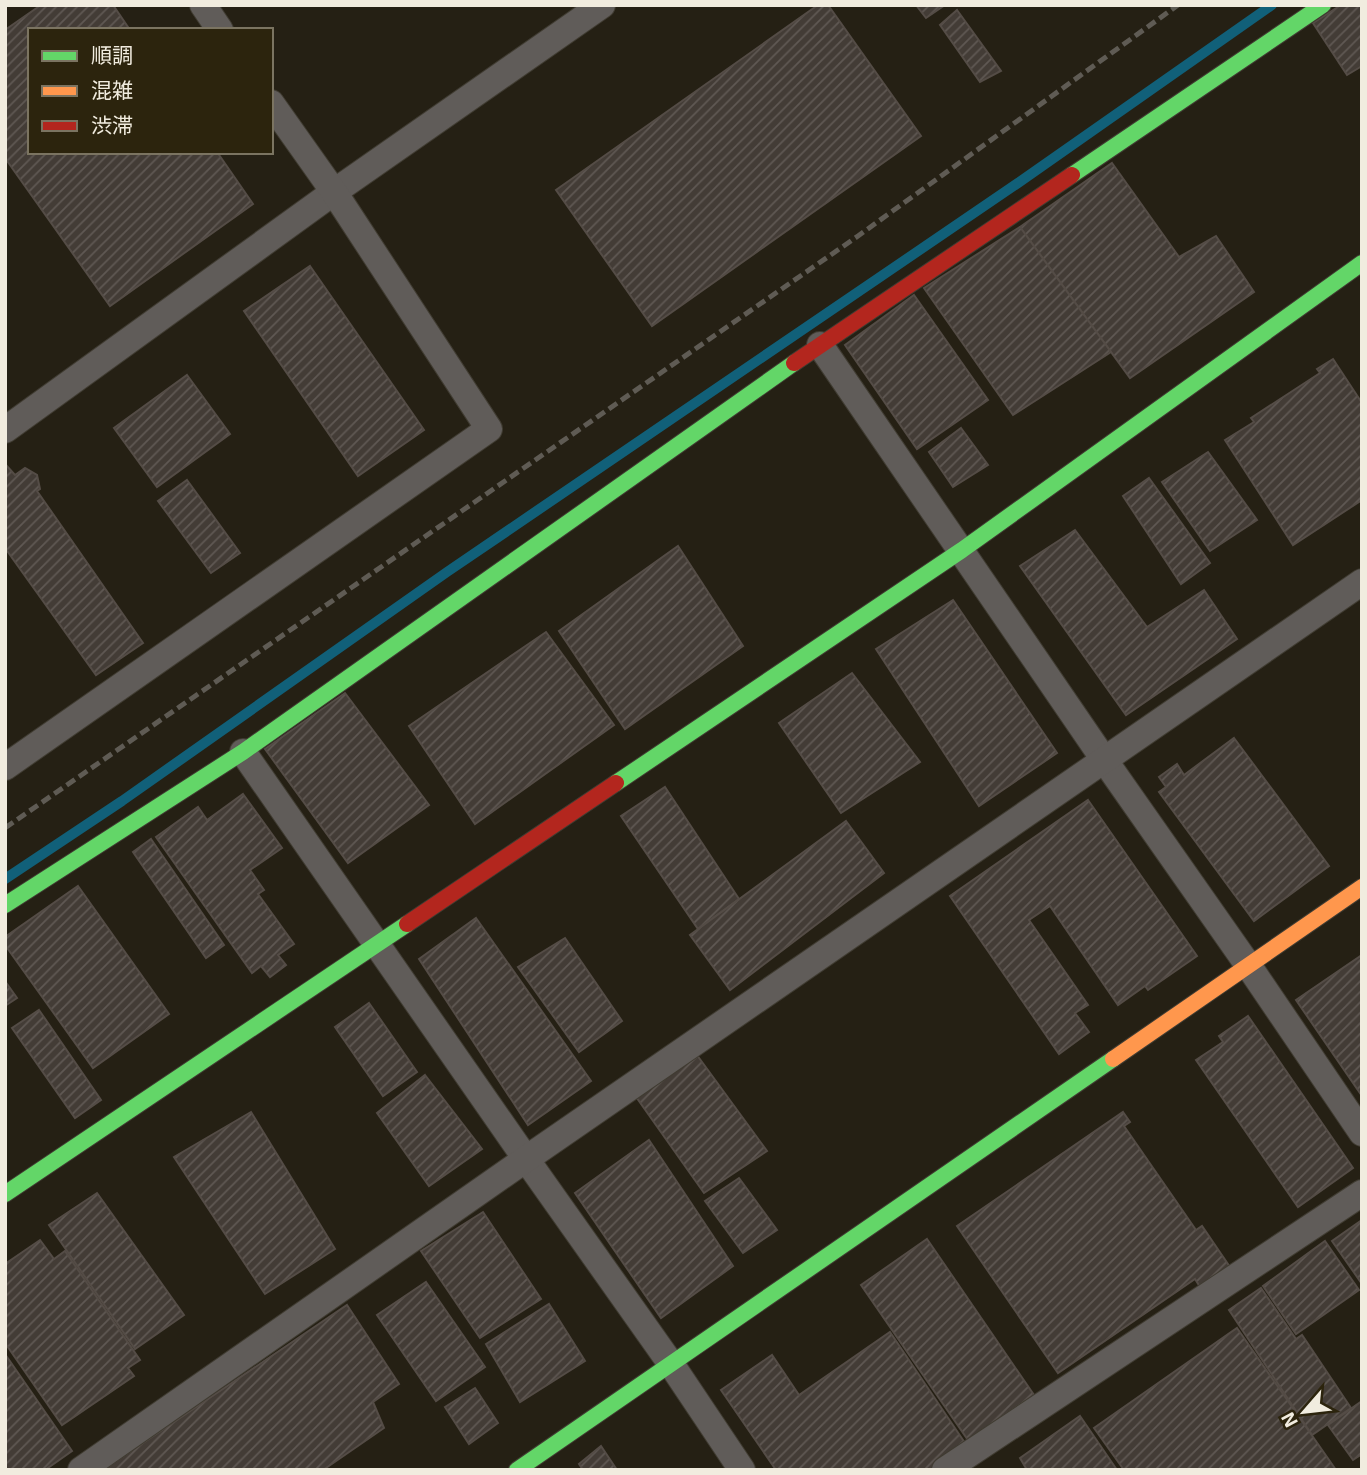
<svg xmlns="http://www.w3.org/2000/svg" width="1367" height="1475" font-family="'Exo 2','Noto Sans JP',sans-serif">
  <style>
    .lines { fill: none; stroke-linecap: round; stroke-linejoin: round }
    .stream { stroke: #116079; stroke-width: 10 }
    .building { fill: url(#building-hatch); stroke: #544c46; stroke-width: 2 }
    .street-casing { stroke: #403c32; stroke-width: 28 }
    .fast-casing { stroke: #403c32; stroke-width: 18 }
    .slow-casing { stroke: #403c32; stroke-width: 18 }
    .jam-casing { stroke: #403c32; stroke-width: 18 }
    .street { stroke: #605c59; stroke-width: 26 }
    .fast { stroke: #63d668; stroke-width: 16 }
    .slow { stroke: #ff974d; stroke-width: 16 }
    .jam { stroke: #b3261e; stroke-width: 16 }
    .rail { stroke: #5f5b54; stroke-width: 5; stroke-dasharray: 10 5; stroke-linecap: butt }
  </style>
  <defs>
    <pattern id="building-hatch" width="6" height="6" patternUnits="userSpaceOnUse" patternTransform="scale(1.75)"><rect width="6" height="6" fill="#433c36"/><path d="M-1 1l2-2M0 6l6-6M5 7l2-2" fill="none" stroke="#5f5853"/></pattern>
  </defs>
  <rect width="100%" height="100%" fill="#252014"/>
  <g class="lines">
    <polyline class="stream" points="5,879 122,801 447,572 1018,183 1272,5"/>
  </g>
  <g class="building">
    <polygon points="41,5 113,5 130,30 30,30 30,152 217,152 253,204 110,306 5,158 5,30"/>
    <polygon points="818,5 828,5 921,136 652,326 556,190"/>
    <polygon points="916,5 945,5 926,18"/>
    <polygon points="1341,5 1362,5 1362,66 1347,75 1313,23"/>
    <polygon points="957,10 1001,71 980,82 940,25"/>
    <polygon points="1112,163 1179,257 1216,236 1254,292 1130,378 1020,227"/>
    <polygon points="1020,227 1111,352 1013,415 924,288"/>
    <polygon points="310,266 424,430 358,476 244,311"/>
    <polygon points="914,295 988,400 917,449 845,345"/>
    <polygon points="1333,359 1362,403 1362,500 1293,545 1225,440 1254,422 1251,418 1320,373 1317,369"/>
    <polygon points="187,375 230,434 157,487 114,428"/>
    <polygon points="961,428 988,465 953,487 929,452"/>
    <polygon points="1208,452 1257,520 1210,551 1162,482"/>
    <polygon points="6,465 15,475 25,468 37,475 40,489 37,491 143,643 96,675 5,548"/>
    <polygon points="1149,478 1210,563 1181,584 1123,496"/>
    <polygon points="187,480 240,553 211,573 158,501"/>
    <polygon points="1075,530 1147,627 1204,590 1237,639 1126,715 1020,566"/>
    <polygon points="678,546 743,646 625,729 559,631"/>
    <polygon points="953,600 1057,753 979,806 876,649"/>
    <polygon points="546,632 614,725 475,824 409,726"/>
    <polygon points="852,673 920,762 841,813 779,723"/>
    <polygon points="345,693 429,805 348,863 265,749"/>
    <polygon points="1234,738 1329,866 1254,921 1159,792 1166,787 1159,777 1177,764 1184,775"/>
    <polygon points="665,787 739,899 698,929 621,816"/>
    <polygon points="243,794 282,848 250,870 264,890 258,894 294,944 278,955 286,965 270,977 261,966 252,973 156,837 198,807 207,820"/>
    <polygon points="1088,800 1197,956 1148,990 1145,986 1118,1005 1050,906 1029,920 1088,1005 1075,1013 1089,1032 1059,1054 950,896"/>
    <polygon points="846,821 884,873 730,990 690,935"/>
    <polygon points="151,839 224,945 206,958 133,852"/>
    <polygon points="78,886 169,1014 93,1068 5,945 5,937"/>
    <polygon points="476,918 591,1081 528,1125 419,959"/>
    <polygon points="565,938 622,1021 579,1052 518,967"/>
    <polygon points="1362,955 1362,1096 1296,1000"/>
    <polygon points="5,981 17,998 5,1006"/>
    <polygon points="369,1003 417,1072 383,1096 335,1027"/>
    <polygon points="39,1010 101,1100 75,1118 12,1028"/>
    <polygon points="1248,1016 1353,1168 1298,1207 1196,1060 1223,1042 1219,1036"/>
    <polygon points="694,1051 767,1151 704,1193 634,1094"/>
    <polygon points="425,1075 482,1149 429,1186 377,1113"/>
    <polygon points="251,1112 335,1249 265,1294 174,1157"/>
    <polygon points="1123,1112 1130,1122 1124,1126 1196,1230 1202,1226 1232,1270 1202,1290 1195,1279 1058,1373 957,1226"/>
    <polygon points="649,1140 733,1266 661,1318 575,1193"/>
    <polygon points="739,1178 777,1230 743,1253 705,1201"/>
    <polygon points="97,1193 184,1315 135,1349 49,1225"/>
    <polygon points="483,1212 541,1299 480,1338 421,1251"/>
    <polygon points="1362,1220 1362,1284 1332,1241"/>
    <polygon points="927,1239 1034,1395 968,1440 861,1285"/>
    <polygon points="40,1240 54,1259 65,1251 140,1360 128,1368 134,1376 62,1425 5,1343 5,1264"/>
    <polygon points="1325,1241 1359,1290 1296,1334 1263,1286"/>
    <polygon points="426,1282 485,1367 436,1401 377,1315"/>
    <polygon points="1261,1288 1296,1339 1302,1335 1351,1408 1312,1435 1229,1310"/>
    <polygon points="549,1304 585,1361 520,1402 486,1344"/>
    <polygon points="347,1305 399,1384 373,1402 384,1428 323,1470 103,1470"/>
    <polygon points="1237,1328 1336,1470 1124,1470 1094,1428"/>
    <polygon points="890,1332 967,1446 932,1470 776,1470 721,1390 772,1355 799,1395"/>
    <polygon points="5,1354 72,1451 45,1470 5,1470"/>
    <polygon points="475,1388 498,1423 469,1444 445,1407"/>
    <polygon points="1362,1401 1362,1454 1353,1460 1328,1425"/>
    <polygon points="1080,1416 1117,1470 1027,1470 1020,1458"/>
    <polygon points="601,1446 617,1470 583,1470 579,1464"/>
  </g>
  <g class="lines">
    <defs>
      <g id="street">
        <polyline points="203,5 220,30"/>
        <polyline points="820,345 1105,761 1248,965 1362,1133"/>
        <polyline points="5,430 334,192 602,5"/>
        <polyline points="243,752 526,1159 671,1364 742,1470"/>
        <polyline points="5,767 489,429 334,192 271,103"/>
        <polyline points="81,1470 526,1159 1362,582"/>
        <polyline points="945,1470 1362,1193"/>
      </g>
      <g id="fast">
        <polyline points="1072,175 1323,5"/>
        <polyline points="616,783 962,550 1362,263"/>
        <polyline points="5,905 243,752 794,363"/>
        <polyline points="5,1194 407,924"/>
        <polyline points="517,1470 1113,1059"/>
      </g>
      <polyline id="slow" points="1113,1059 1362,887"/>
      <g id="jam">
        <polyline points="794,363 1072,175"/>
        <polyline points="407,924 616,783"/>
      </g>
    </defs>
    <use href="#street" class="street-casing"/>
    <use href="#fast" class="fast-casing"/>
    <use href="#slow" class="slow-casing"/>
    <use href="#jam" class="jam-casing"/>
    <use href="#street" class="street"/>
    <use href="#fast" class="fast"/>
    <use href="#slow" class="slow"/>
    <use href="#jam" class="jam"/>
    <polyline class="rail" points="5,828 858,236 1178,5"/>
  </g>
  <rect width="1367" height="1475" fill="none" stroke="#f1ecdf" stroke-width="14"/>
  <rect x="28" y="28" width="245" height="126" fill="#2c240d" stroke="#7b7461" stroke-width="2"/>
  <rect x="42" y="51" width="35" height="10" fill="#63d668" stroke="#7b7461" stroke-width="2"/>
  <text x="91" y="63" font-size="21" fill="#f1ecdf">順調</text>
  <rect x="42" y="86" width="35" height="10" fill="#ff974d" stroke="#7b7461" stroke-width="2"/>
  <text x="91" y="98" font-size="21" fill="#f1ecdf">混雑</text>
  <rect x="42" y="121" width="35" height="10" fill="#b3261e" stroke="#7b7461" stroke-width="2"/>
  <text x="91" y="133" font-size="21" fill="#f1ecdf">渋滞</text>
  <g transform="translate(1304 1412) rotate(242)" stroke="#2c240d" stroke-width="5" paint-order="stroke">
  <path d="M0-5L12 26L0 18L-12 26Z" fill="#f1ecdf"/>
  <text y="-10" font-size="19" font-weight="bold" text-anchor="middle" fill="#f1ecdf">N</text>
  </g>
</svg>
